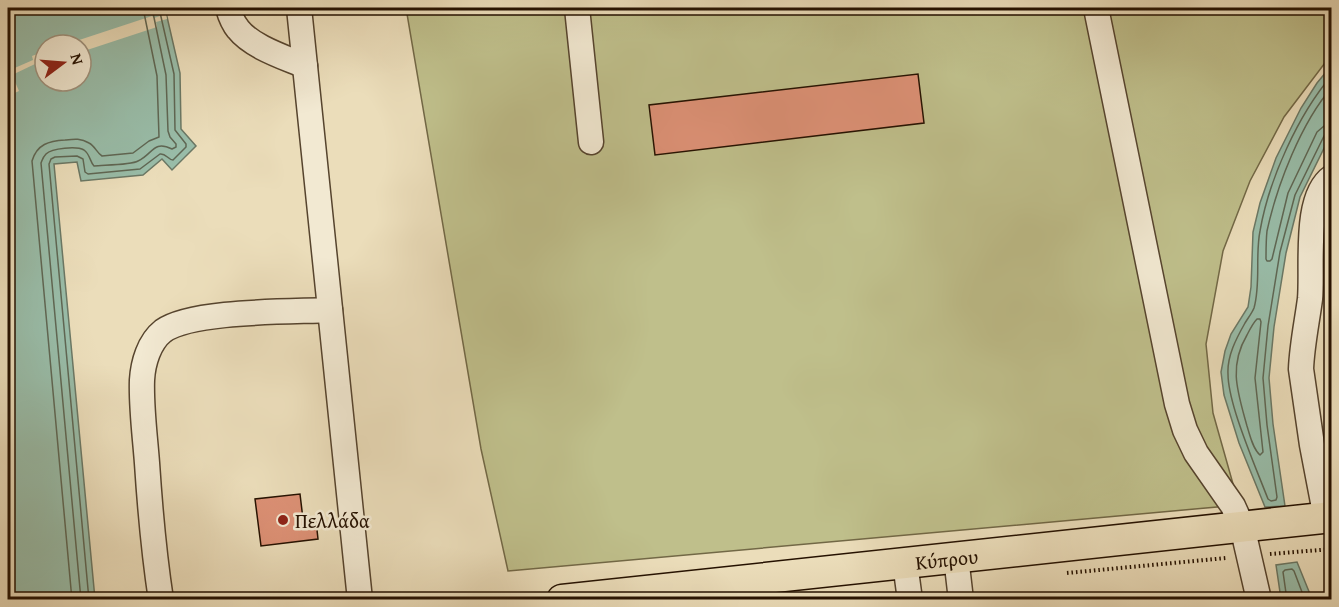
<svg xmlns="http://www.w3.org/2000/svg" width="1339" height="607" font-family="'Gentium Book Plus',serif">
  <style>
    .green { fill: #bfbf8b; stroke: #726846; stroke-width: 1.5 }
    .water { fill: #99bda9; stroke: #6b7865; stroke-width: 1.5; fill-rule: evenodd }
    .pier { fill: #ebddba }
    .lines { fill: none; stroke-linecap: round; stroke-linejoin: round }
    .shore { stroke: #5f6754; stroke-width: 1.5 }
    .building { fill: #dd9176; stroke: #251100; stroke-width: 1.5 }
    .minor-casing { stroke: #56442e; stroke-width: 27 }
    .major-casing { stroke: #251100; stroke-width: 33 }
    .path { stroke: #251100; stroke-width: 4; stroke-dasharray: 1.5 3; stroke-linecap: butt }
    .minor { stroke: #f2e9d2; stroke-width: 24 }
    .major { stroke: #ebddba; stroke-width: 30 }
    .poi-dot { fill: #8f2418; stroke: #f2e9d2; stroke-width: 2 }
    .labels { text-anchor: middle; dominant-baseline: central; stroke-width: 5; stroke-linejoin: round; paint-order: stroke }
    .poi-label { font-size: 20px; fill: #251100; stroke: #f2e9d2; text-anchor: start }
    .street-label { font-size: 20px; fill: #251100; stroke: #f2e9d2 }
  </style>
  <rect width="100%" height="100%" fill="#ebddba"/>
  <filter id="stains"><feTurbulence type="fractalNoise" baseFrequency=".00333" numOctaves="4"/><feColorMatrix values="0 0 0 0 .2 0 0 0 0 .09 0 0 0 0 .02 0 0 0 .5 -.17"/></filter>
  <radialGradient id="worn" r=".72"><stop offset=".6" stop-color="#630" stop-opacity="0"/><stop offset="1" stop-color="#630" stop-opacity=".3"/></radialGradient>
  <polygon class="green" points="406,8 1331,8 1331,55 1284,117 1250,181 1223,251 1206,344 1213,413 1239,505 508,571 481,449"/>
  <g class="water">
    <path d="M8,8H165L180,73L181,129L196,146L172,170L162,159L143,175L81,181L77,162L54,164L95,599H8ZM45,45H81V81H45Z"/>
    <polygon points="1331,66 1331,134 1300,197 1286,253 1274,327 1269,378 1273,424 1285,506 1265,507 1239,443 1224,395 1221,372 1225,351 1231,334 1248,307 1251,287 1253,232 1260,203 1276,158 1301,108 1317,83"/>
    <polygon points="1297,562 1312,599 1281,599 1276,565"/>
  </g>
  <g class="pier">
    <polygon points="166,14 167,19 156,22 157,27 81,52 81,45 64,45 152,16 154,18"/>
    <polygon points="45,51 45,64 37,67 35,64 12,75 19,91 8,96 8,66 10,70 33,60 32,56"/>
  </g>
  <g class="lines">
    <g class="shore">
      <path d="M1332,75C1298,115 1269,179 1260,231C1255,256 1261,283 1254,308C1252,313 1248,318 1245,323C1236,339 1227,356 1228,374C1228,388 1232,401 1236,414C1245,443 1257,471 1268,499L1271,501L1276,500L1277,497L1267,425L1263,378L1268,326L1280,252L1295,195L1324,136L1327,133L1332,132"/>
      <path d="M1332,87C1301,123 1277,185 1267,231C1266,240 1266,250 1266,259L1267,261H1270L1272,259L1288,193L1317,132L1324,126L1332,125"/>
      <path d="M1257,319H1260L1261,322L1255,378L1263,452L1260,455C1253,449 1250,436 1247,426C1238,393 1228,367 1247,335C1250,329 1253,323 1257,319Z"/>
      <path d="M72,600L32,161C37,144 49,141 65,140C74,139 81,138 89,143C95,146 97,153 102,156L133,153L149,141L159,137L157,76L143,8"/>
      <path d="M81,600L41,163C43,158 43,157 46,154C52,148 77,146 84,150C90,154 90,162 94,166C104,165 131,165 138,161C153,154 153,140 172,149L176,147V144L170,137L168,131L166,75L152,8"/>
      <path d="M89,600L49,164L51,159L55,157L77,156L83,159L85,172L88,174L140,169L160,154C166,153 168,160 173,160L186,147V144L175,130L174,74L159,8"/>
      <polyline points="1287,600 1283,572 1285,570 1292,569 1294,571 1305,600"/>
    </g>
  </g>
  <g class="building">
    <polygon points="918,74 924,123 655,155 649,105"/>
    <polygon points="300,494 303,519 316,521 318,539 261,546 255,499"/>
  </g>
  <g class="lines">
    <defs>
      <g id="minor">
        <path d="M228,8C230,15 233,23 238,29C252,47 284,57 305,66"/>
        <polyline points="299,8 360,600"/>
        <polyline points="577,8 591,142"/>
        <polyline points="1096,8 1177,404 1185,430 1196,453 1233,506 1242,526 1259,600"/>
        <path d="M1326,518L1312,445L1301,369C1302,345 1307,322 1310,299C1313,268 1303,197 1332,177"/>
        <polyline points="956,557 961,600"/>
        <polyline points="905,563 910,600"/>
        <path d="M161,600C154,554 150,509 147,463C145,436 141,407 142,380C143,363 149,342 163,331C192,310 292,312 330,310"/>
      </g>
      <g id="major">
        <path id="s1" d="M562,600L1332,517"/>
      </g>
    </defs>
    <use href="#minor" class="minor-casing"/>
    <use href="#major" class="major-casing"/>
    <g class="path">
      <polyline points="1270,554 1332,549"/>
      <polyline points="1067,573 1226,558"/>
      <polyline points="827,600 856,596"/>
    </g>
    <use href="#minor" class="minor"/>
    <use href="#major" class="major"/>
  </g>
  <circle class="poi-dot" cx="283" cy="520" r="6"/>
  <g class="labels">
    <g class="poi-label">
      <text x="295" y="520">Πελλάδα</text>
    </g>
    <g class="street-label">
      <text stroke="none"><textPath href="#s1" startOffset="387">Κύπρου</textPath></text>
    </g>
  </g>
  <rect width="1339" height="607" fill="none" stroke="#ebddba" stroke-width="30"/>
  <rect x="9" y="9" width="1321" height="589" fill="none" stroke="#251100" stroke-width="3"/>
  <rect x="15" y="15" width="1309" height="577" fill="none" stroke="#251100" stroke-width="1.5"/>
  <g transform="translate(63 63) rotate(74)"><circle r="28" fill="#f2e9d2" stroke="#a0937e" stroke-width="1.5"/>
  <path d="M0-4.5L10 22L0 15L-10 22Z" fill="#8f2418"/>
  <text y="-9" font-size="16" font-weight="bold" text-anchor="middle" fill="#251100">N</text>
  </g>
  <rect width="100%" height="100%" filter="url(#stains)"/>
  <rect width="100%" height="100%" fill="url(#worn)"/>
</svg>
